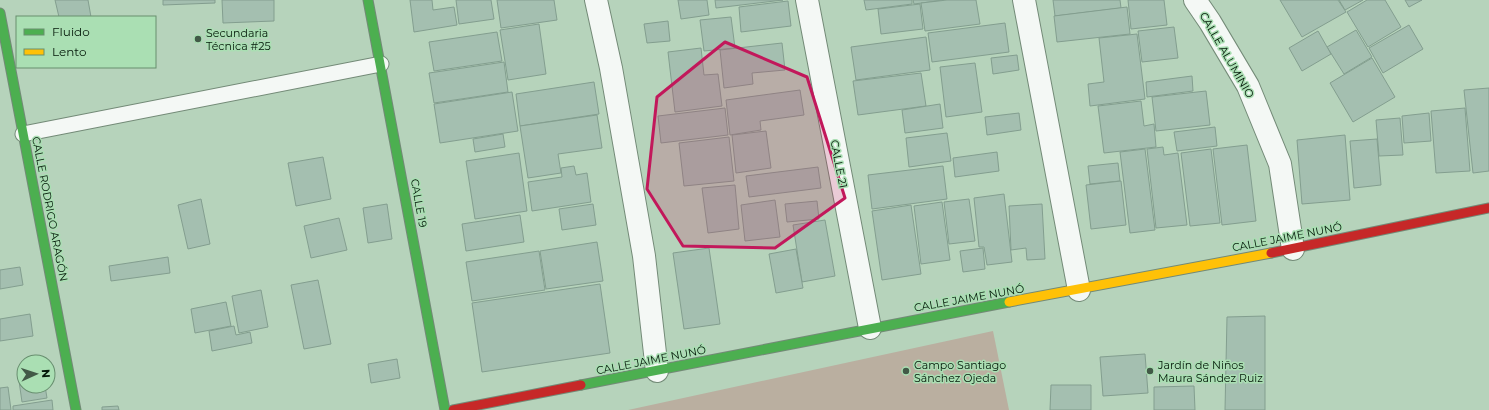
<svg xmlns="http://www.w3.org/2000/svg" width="1489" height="410" font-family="Montserrat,sans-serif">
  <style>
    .pitch { fill: #baafa0 }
    .building { fill: #a4bfb0; stroke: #839e8f }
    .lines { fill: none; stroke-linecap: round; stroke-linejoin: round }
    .lane-casing { stroke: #738a77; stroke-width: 17 }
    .street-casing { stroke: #738a77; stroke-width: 24 }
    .fast-casing { stroke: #738a77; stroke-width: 11 }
    .slow-casing { stroke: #738a77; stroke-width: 11 }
    .jam-casing { stroke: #738a77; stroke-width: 11 }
    .lane { stroke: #f4f8f5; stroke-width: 15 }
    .street { stroke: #f4f8f5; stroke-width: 22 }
    .fast { stroke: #4caf50; stroke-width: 9 }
    .slow { stroke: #ffc107; stroke-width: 9 }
    .jam { stroke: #c62828; stroke-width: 9 }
    .marked { fill: #c2185b; fill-opacity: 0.2; stroke: #c2185b; stroke-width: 3; stroke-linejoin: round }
    .poi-dot { fill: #425947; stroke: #aadfb3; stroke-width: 1.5 }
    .labels { text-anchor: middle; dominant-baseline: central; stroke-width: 3; stroke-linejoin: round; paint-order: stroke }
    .poi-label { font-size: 11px; fill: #041809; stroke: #aadfb3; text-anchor: start }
    .street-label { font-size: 11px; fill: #041809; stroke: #aadfb3 }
  </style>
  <rect width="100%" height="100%" fill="#b6d3bb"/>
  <polygon class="pitch" points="993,331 1009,410 628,410"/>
  <g class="building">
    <polygon points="55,0 88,0 91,17 59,17"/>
    <polygon points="163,0 215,0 215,3 163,5"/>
    <polygon points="222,0 274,0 274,21 223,23"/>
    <polygon points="410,0 432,0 433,10 454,7 457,25 414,32"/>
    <polygon points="456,0 491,0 494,19 459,24"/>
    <polygon points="497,0 554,0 557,20 501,28"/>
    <polygon points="678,0 707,0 709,15 681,19"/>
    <polygon points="715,0 783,0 716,8"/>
    <polygon points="864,0 912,0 912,4 866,10"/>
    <polygon points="913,0 944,0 914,4"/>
    <polygon points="947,0 976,0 980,24 925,31 921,3"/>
    <polygon points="1053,0 1120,0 1121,8 1055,16"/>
    <polygon points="1128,0 1164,0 1167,25 1131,29"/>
    <polygon points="1280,0 1338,0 1346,12 1302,37"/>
    <polygon points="1339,0 1363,0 1345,10"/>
    <polygon points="1367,0 1385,0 1401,27 1368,47 1347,12"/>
    <polygon points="1405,0 1422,0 1409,7"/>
    <polygon points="788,1 791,26 741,32 739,7"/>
    <polygon points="920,4 923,29 881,34 878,9"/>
    <polygon points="1127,7 1130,34 1057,42 1054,16"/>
    <polygon points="731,17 735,48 704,51 700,20"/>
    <polygon points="668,21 670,41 647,43 644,24"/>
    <polygon points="1005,23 1009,52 932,62 928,33"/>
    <polygon points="539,24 546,74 508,80 500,30"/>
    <polygon points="1409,25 1423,49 1383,73 1369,48"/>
    <polygon points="1174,27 1178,58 1142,62 1138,31"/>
    <polygon points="1356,30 1372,57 1344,74 1327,47"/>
    <polygon points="1318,31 1331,54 1302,71 1289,48"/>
    <polygon points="497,32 502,61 434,71 429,42"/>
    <polygon points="1137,34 1145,99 1090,106 1088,84 1104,82 1099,38"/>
    <polygon points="926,37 930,70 856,80 851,47"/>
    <polygon points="782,43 785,70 752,73 753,84 724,88 720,50"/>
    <polygon points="701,48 704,75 718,74 722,106 675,112 668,52"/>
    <polygon points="1017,55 1019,70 993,74 991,58"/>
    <polygon points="1372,58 1395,97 1353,122 1330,83"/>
    <polygon points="504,62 508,92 434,103 429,73"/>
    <polygon points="975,63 982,112 946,117 940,67"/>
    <polygon points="921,73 926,106 858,115 853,81"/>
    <polygon points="1192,76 1193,91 1147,97 1146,82"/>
    <polygon points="594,82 599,114 520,126 516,94"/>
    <polygon points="1489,88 1489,171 1473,173 1464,90"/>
    <polygon points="800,90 804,115 760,121 761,130 730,135 726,100"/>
    <polygon points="1206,91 1210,125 1156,131 1152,97"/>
    <polygon points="512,92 518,131 440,143 434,104"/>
    <polygon points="1141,101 1144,126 1154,124 1156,147 1104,153 1098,106"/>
    <polygon points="940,104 943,128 905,133 902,110"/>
    <polygon points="725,108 728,135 661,143 658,116"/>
    <polygon points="1465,108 1470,171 1436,173 1431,111"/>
    <polygon points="1019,113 1021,130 987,135 985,117"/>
    <polygon points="1429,113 1431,141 1404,143 1402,116"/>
    <polygon points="597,115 602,148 558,154 561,173 528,178 520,126"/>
    <polygon points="1400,118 1403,155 1379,156 1376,120"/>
    <polygon points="1215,127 1217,146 1177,151 1174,132"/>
    <polygon points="766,131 771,168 736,173 732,135"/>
    <polygon points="947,133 951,161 909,167 906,138"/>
    <polygon points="503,134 505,147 475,152 473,139"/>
    <polygon points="1345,135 1350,200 1302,204 1297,140"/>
    <polygon points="729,137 734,181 684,186 679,143"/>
    <polygon points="1377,139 1381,185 1354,188 1350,141"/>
    <polygon points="1247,145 1256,221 1222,225 1213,149"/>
    <polygon points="1163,147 1164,155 1178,153 1187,225 1156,228 1147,149"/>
    <polygon points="1145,149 1155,230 1130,233 1120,152"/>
    <polygon points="1211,149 1220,223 1190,226 1181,153"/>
    <polygon points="997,152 999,171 955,177 953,158"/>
    <polygon points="519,153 527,211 475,219 466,161"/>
    <polygon points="323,157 331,199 296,206 288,163"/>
    <polygon points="1118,163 1120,181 1090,184 1088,166"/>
    <polygon points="574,166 576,175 587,173 591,202 532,211 528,182 562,177 561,168"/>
    <polygon points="943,166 947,199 872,209 868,175"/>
    <polygon points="818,167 821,188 749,197 746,176"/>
    <polygon points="1121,181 1126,225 1091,229 1086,185"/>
    <polygon points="735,185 739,229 708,233 702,188"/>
    <polygon points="1004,194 1012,262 987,265 984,247 979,247 974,198"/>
    <polygon points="201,199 210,244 188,249 178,205"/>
    <polygon points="969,199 975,241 949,244 944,202"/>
    <polygon points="775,200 780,237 745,241 741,205"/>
    <polygon points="817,201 819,219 787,222 785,204"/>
    <polygon points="942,202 950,260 921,264 914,206"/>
    <polygon points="387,204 392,239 368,243 363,208"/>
    <polygon points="593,204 596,225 562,230 559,209"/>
    <polygon points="1042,204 1045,259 1027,260 1026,248 1011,250 1009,206"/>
    <polygon points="911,205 921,274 882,280 872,211"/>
    <polygon points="520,215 524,242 466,251 462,224"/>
    <polygon points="339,218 347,250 311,258 304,226"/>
    <polygon points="825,220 835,276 802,282 793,225"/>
    <polygon points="597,242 603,281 546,289 540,251"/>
    <polygon points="709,248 720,324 684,329 673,253"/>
    <polygon points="983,248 985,269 963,272 960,251"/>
    <polygon points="796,249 803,288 776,293 769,254"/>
    <polygon points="539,251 545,290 472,301 466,262"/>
    <polygon points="168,257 170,273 111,281 109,266"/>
    <polygon points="20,267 23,285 0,289 0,270"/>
    <polygon points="318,280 331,344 304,349 291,285"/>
    <polygon points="600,284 610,353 482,372 472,303"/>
    <polygon points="261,290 268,327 239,333 232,296"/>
    <polygon points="226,302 231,326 195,333 191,309"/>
    <polygon points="30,314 33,336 0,341 0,319"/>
    <polygon points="1265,316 1265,410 1225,410 1227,317"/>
    <polygon points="234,326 236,335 250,332 252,343 212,351 209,331"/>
    <polygon points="1145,354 1148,393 1103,396 1100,357"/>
    <polygon points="397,359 400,378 371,383 368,364"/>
    <polygon points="24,380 24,386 45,386 47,398 22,402 19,381"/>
    <polygon points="1051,385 1091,385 1091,410 1050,410"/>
    <polygon points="1194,386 1195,410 1154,410 1154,387"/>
    <polygon points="8,387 11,410 0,410 0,388"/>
    <polygon points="52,400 53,410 13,410 13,406"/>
    <polygon points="118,406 119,410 102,410 102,407"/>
  </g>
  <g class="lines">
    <defs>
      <polyline id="lane" points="23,134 381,64"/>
      <g id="street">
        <polyline points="596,0 611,68 644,256 657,371"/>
        <polyline points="807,0 870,328"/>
        <polyline points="1024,0 1079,290"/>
        <polyline points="1195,0 1210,22 1248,86 1280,164 1293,249"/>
      </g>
      <g id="fast">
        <polyline points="368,0 445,410"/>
        <polyline points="0,13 76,410"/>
        <polyline points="581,385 1009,302"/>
      </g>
      <polyline id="slow" points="1009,302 1271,253"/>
      <g id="jam">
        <polyline points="1271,253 1489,208"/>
        <polyline points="453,410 581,385"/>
      </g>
    </defs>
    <use href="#lane" class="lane-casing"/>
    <use href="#street" class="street-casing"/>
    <use href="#fast" class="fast-casing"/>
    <use href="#slow" class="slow-casing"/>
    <use href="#jam" class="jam-casing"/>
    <use href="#lane" class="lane"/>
    <use href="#street" class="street"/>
    <use href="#fast" class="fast"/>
    <use href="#slow" class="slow"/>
    <use href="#jam" class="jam"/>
  </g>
  <path class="marked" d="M725,42L807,77L845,198L775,248L683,246L647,189L657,97Z"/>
  <g class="poi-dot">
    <circle cx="198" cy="39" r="4"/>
    <circle cx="906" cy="371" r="4"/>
    <circle cx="1150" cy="371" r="4"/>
  </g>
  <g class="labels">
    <g class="poi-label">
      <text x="206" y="33">Secundaria<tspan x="206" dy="13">Técnica #25</tspan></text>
      <text x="914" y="365">Campo Santiago<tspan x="914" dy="13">Sánchez Ojeda</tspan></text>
      <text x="1158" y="365">Jardín de Niños<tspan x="1158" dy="13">Maura Sández Ruiz</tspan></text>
    </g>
    <g class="street-label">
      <text transform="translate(1227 55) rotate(60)">CALLE ALUMINIO</text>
      <text transform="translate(839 164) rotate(79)">CALLE 21</text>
      <text transform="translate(419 203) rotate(80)">CALLE 19</text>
      <text transform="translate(50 209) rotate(79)">CALLE RODRIGO ARAGÓN</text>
      <text transform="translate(1287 237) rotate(-11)">CALLE JAIME NUNÓ</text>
      <text transform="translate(969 298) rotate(-10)">CALLE JAIME NUNÓ</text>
      <text transform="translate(651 360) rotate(-11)">CALLE JAIME NUNÓ</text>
    </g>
  </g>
  <rect x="16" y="16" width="140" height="52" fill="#aadfb3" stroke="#688f6f"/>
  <rect x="24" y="29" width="20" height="6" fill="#4caf50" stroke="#688f6f"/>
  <text x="52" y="36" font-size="12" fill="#041809">Fluido</text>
  <rect x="24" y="49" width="20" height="6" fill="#ffc107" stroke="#688f6f"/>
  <text x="52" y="56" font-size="12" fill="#041809">Lento</text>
  <g transform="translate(36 374) rotate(87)"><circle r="19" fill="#aadfb3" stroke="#688f6f"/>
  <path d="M0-3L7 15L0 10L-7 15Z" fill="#425947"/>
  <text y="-6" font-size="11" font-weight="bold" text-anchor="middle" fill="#041809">N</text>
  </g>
</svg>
